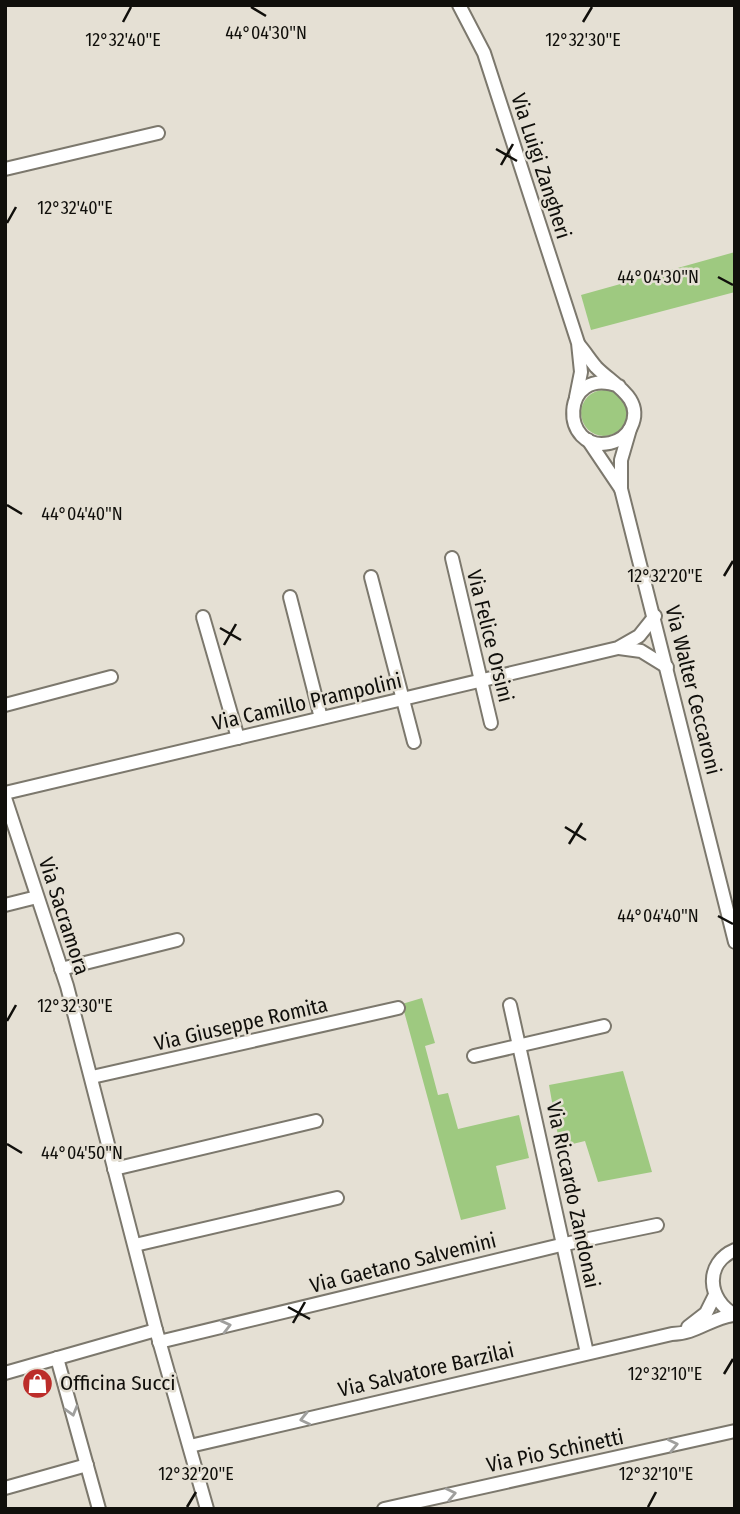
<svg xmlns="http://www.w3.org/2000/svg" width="740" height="1514" font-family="'Fira Sans Condensed',sans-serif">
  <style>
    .green { fill: #9ec980 }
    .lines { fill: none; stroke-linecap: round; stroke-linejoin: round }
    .minor-casing { stroke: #7c786d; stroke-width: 16 }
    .minor { stroke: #fff; stroke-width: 12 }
    .oneway { stroke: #9f9f9d }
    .ticks { fill: none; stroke: #100f0b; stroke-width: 2.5 }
    .labels { text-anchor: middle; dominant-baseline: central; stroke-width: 5; stroke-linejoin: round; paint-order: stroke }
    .street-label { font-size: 21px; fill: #100f0b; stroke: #e5e0d4 }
    .poi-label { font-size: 21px; fill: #100f0b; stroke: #e5e0d4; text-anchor: start }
    .ticks-label { font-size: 18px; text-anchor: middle; fill: #100f0b; stroke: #e5e0d4; stroke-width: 5; stroke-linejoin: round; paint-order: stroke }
  </style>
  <rect width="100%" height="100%" fill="#e5e0d4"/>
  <g class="green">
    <polygon points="735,252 735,292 591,330 581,295"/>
    <circle cx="604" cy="413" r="23"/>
    <polygon points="422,998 435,1043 425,1046 438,1095 448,1093 458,1129 519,1115 529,1158 496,1166 506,1209 461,1220 402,1004"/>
    <polygon points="623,1071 652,1172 598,1182 585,1141 560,1147 549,1085"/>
  </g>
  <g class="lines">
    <defs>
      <g id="minor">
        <polyline points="459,5 484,53 578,343 581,372 576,397"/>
        <polyline points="5,169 158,133"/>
        <path d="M579,345C585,352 590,360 596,367C612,384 645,398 631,427C627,435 619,441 610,443C559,454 560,364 619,386"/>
        <polyline points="630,429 621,460 621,489 735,942"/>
        <polyline points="588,440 621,489"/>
        <polyline points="452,558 491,723"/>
        <polyline points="371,577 414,742"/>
        <polyline points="290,597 321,718"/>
        <polyline points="203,617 238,738"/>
        <polyline points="619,648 641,651 667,667"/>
        <polyline points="5,705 111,677"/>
        <polyline points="5,793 618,648 639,636 655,616"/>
        <polyline points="5,798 67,986 156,1330 207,1509"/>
        <polyline points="5,905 37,897"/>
        <polyline points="61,969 177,940"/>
        <polyline points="510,1005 587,1353"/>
        <polyline points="474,1056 604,1026"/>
        <polyline points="92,1077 398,1008"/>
        <polyline points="114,1169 316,1121"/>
        <polyline points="135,1245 337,1198"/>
        <path d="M735,1250C704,1263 707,1300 735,1315"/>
        <polyline points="688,1327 706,1313 715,1295"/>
        <polyline points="159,1342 565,1244 657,1225"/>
        <polyline points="57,1358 99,1509"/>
        <polyline points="5,1373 156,1330"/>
        <path d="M190,1446L672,1334C695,1334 711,1318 733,1315"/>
        <polyline points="5,1488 87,1465"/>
        <polyline points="384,1509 735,1431"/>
      </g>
    </defs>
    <use href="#minor" class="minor-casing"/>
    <use href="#minor" class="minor"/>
  </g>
  <defs><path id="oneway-chevron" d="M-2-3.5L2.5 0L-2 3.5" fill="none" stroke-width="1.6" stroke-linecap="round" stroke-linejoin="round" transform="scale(1.75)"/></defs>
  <g class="oneway">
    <use href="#oneway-chevron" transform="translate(226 1326) rotate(-14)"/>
    <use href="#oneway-chevron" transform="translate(72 1411) rotate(74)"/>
    <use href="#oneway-chevron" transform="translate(305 1419) rotate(167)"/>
    <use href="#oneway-chevron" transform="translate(673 1445) rotate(-12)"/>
    <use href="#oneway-chevron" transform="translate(451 1494) rotate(-12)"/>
  </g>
  <path class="ticks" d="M251,7L266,16M123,22L131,7M583,22L592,7M496,149L517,161M501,165L513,144M7,223L16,207M718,277L733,285M7,505L22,514M724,576L733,561M220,628L241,640M224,645L236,624M565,827L586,840M569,844L582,823M718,916L733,924M7,1021L16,1005M7,1144L22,1153M288,1307L310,1319M293,1323L305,1302M724,1374L733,1359M187,1507L196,1492M648,1507L656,1492"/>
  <defs>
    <symbol id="shop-disc" viewBox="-11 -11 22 22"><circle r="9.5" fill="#bc2d2a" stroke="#e5e0d4"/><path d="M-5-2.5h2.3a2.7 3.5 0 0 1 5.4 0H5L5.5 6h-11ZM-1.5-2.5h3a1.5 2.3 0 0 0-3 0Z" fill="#fff"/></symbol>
  </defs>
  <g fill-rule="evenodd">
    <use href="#shop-disc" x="20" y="1366" width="35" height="35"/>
  </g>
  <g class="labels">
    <g class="street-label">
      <text transform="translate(541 166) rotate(72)">Via Luigi Zangheri</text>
      <text transform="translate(490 636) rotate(76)">Via Felice Orsini</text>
      <text transform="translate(693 690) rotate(76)">Via Walter Ceccaroni</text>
      <text transform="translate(307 702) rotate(-13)">Via Camillo Prampolini</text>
      <text transform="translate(64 916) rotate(72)">Via Sacramora</text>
      <text transform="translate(241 1024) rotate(-13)">Via Giuseppe Romita</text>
      <text transform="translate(573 1195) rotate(78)">Via Riccardo Zandonai</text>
      <text transform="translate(403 1263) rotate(-14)">Via Gaetano Salvemini</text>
      <text transform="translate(426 1370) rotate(-13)">Via Salvatore Barzilai</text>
      <text transform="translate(555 1451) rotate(-12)">Via Pio Schinetti</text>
    </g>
    <g class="poi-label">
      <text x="60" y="1383">Officina Succi</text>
    </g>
  </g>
  <g class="ticks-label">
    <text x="266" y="39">44°04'30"N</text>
    <text x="123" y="46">12°32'40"E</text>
    <text x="583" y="46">12°32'30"E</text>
    <text x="75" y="214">12°32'40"E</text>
    <text x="658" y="283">44°04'30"N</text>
    <text x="82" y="520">44°04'40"N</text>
    <text x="665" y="582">12°32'20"E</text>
    <text x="658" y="922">44°04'40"N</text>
    <text x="75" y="1012">12°32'30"E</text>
    <text x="82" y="1159">44°04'50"N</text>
    <text x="665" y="1380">12°32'10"E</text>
    <text x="196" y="1480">12°32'20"E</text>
    <text x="656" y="1480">12°32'10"E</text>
  </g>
  <rect width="740" height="1514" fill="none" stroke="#100f0b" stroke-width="14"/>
</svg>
